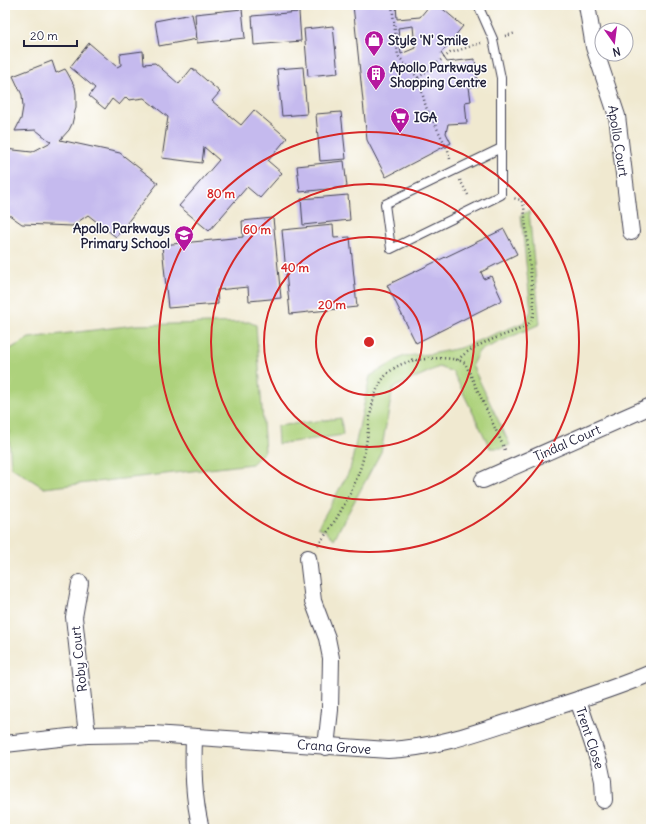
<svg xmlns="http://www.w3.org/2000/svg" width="656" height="834" font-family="Delius,sans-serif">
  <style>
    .green { fill: #add27c; stroke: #687a5c }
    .building { fill: #c5baee; fill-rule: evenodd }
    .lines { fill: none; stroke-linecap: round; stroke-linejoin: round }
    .service-casing { stroke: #414051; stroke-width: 10 }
    .minor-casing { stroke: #414051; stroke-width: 18 }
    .path { stroke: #414051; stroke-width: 2.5; stroke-dasharray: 1 3; stroke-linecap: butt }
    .service { stroke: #fff; stroke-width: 8 }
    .minor { stroke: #fff; stroke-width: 16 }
    .ring { fill: none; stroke: #d62828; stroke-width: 2 }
    .labels { text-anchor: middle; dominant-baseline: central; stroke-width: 3; stroke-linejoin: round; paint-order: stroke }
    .poi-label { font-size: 13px; font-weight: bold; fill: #22223b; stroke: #fff; text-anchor: start }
    .street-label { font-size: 13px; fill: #22223b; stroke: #fff }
    .centre { fill: #d62828; stroke: #fff; stroke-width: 2 }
    .ring-label { font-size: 12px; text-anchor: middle; font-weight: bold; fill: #d62828; stroke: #fff; stroke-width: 3; stroke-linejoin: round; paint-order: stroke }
  </style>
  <rect width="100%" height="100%" fill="#fff"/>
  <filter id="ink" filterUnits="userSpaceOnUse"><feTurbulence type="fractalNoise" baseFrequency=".025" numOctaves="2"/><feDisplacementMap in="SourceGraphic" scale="8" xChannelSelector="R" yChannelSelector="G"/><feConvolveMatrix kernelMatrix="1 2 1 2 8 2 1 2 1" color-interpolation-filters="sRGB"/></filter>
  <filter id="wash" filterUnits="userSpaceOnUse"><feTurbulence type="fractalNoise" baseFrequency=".012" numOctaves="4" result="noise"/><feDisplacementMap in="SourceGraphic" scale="16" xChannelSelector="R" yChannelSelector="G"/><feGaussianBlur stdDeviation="0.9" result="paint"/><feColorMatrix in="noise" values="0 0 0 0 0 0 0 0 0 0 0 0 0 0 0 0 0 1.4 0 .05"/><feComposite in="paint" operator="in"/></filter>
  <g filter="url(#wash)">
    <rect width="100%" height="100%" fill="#f0e9d0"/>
    <g class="green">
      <polygon points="529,211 540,324 479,351 472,365 510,445 502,448 490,448 453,372 439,367 393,388 381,452 334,539 326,531 318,527 350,470 370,376 404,356 431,354 460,348 525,322 531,311 521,215"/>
      <polygon points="249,322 256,325 265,451 252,464 44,488 11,467 5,379 5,352 29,338 135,325"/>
      <polygon points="341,418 343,435 278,444 277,426"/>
    </g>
    <g id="blocks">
      <g class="building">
        <path d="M353,5H396L397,19L420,17L430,5H438L463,26L441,53L447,62L475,59L478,86L469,87L471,101L465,102L467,123L448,124L446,133L451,143L386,177L367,140ZM413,26L415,48L401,54L398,28Z"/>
        <polygon points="242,9 245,38 197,43 195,14"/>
        <polygon points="299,12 301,41 254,45 252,16"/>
        <polygon points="192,14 197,39 159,46 155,21"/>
        <polygon points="333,26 338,73 308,76 304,29"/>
        <polygon points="89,43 117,67 121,65 120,54 143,51 144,64 155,63 179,84 192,68 220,92 212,101 241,125 254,110 287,138 268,161 282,173 260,198 247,187 209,231 179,206 219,160 204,147 202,163 162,158 168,117 144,98 129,100 126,97 119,105 112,99 105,109 89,96 95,88 70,67"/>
        <polygon points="52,61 56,73 65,69 67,72 75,87 76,94 76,107 72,124 69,130 60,140 120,153 158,183 116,237 88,215 72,226 22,224 5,212 5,149 32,152 51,142 36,130 15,131 21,119 23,107 22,95 13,76"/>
        <polygon points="303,67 307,114 282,116 277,69"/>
        <polygon points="341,112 346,159 320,161 316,114"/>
        <polygon points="344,161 347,187 300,192 297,166"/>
        <polygon points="348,195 350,220 303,225 301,199"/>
        <polygon points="273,218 281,298 249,301 248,287 217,290 218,304 168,308 162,245 243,237 242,221"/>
        <polygon points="333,225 334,238 350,237 357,307 290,314 282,230"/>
        <polygon points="504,229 517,254 481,272 484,279 491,276 502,300 416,343 387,285"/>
      </g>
    </g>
  </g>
  <g filter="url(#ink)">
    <use href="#blocks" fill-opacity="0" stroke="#414051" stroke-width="1"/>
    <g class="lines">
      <defs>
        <polyline id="service" points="478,5 493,39 501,78 501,195 391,249 385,204 501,148"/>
        <g id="minor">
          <polyline points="587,5 594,47 617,116 631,232"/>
          <polyline points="483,480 651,406"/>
          <polyline points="308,558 313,601 327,638 331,658 330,710 326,747"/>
          <polyline points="80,583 74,617 87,735"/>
          <polyline points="578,700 599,762 603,781 604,800"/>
          <path d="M194,737C193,770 193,797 201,829"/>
          <path d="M5,744L87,735L153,734L388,750C437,748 484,730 530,715C571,702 612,690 651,673"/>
        </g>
      </defs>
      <use href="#service" class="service-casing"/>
      <use href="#minor" class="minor-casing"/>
      <g class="path">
        <polyline points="392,5 398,56 418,78"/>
        <polyline points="505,36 516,33"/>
        <polyline points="450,159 448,150 426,107 418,78 450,53 481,43"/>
        <polyline points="460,180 469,197"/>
        <path d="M458,360C475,342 503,337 525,327C531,322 534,316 534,309L524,206L521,200L513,198"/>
        <path d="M318,545C335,523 351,496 360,469C376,424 359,363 426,359C438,358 455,357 465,363L506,452"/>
      </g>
      <use href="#service" class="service"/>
      <use href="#minor" class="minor"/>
    </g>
  </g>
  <g class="ring">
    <circle cx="369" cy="342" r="53"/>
    <circle cx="369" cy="342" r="105"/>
    <circle cx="369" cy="342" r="158"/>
    <circle cx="369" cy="342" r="210"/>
  </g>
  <defs>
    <symbol id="shop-pin" viewBox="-11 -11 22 30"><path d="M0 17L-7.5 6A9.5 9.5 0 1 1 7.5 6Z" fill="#b5179e" stroke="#fff"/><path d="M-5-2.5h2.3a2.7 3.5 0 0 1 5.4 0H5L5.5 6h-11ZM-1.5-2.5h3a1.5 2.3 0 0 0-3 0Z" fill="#fff"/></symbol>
    <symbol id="building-pin" viewBox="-11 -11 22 30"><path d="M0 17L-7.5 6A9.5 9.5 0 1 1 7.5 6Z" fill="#b5179e" stroke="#fff"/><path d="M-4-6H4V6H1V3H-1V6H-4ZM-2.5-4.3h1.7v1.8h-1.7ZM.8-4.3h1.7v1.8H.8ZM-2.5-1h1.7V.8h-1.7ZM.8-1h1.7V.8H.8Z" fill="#fff"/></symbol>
    <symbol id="supermarket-pin" viewBox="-11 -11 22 30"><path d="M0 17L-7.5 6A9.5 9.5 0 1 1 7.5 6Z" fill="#b5179e" stroke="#fff"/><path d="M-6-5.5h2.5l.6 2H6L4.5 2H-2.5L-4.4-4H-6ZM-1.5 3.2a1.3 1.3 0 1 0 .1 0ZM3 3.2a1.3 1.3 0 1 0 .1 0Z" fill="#fff"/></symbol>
    <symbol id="school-pin" viewBox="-11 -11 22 30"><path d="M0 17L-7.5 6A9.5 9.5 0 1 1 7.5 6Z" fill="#b5179e" stroke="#fff"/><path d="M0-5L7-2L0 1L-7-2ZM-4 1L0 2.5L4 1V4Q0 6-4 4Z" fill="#fff"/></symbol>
  </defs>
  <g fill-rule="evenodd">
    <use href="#shop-pin" x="363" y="29" width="22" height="30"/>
    <use href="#building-pin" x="365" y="63" width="22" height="30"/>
    <use href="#supermarket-pin" x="389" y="106" width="22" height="30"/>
    <use href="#school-pin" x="173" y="224" width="22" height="30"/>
  </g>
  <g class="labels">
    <g class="poi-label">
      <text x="388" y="40">Style 'N' Smile</text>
      <text x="390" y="67">Apollo Parkways<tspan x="390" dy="15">Shopping Centre</tspan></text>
      <text x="414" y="117">IGA</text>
      <text x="170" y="228" text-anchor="end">Apollo Parkways<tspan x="170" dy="15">Primary School</tspan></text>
    </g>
    <g class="street-label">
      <text transform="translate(618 141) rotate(81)">Apollo Court</text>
      <text transform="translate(567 443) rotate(-24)">Tindal Court</text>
      <text transform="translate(79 659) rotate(-96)">Roby Court</text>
      <text transform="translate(590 738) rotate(72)">Trent Close</text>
      <text transform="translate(334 747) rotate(4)">Crana Grove</text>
    </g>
  </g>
  <circle cx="369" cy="342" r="6" class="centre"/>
  <g class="ring-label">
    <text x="221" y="198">80 m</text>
    <text x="257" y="234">60 m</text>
    <text x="295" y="272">40 m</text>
    <text x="332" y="309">20 m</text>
  </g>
  <rect width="656" height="834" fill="none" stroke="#fff" stroke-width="20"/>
  <g transform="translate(614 42) rotate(166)"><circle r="19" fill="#ffffff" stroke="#a7a7b1"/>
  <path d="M0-3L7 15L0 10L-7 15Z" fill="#b5179e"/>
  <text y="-6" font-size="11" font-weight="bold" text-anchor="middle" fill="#22223b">N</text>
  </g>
  <path d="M24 40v6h53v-6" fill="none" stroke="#22223b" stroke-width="2"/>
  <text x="30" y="40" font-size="12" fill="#22223b" stroke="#ffffff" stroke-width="3" paint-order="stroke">20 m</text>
</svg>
